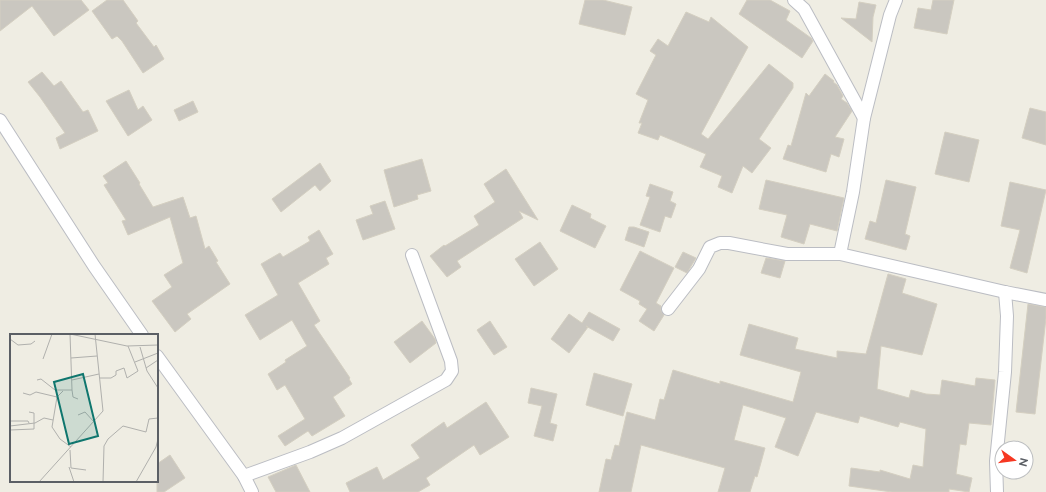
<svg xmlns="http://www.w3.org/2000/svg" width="1046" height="492" font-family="Raleway,sans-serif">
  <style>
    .building { fill: #cac7c0; stroke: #d4cfc1 }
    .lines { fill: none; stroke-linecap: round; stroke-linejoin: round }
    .street-casing { stroke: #bbbdc3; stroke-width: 14 }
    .street { stroke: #fff; stroke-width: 12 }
    .inset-road { fill: none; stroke: #b0b0ad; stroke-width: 1 }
    .view { fill: #0f766e; fill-opacity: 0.15; stroke: #0f766e; stroke-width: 2 }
    .inset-edge { fill: none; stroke: #5b5f65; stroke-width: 2 }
  </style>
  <rect width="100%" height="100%" fill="#efede3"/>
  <g class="building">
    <polygon points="0,0 81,0 89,10 54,36 32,6 0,31"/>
    <polygon points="107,0 123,0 138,21 136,23 154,47 156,45 164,59 143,73 122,41 117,36 112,39 92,11"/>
    <polygon points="585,0 603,0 632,7 625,35 579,24"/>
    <polygon points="747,0 770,0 790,11 786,20 811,38 813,41 802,58 739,14"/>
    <polygon points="933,0 954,0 947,34 914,28 918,8 931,10"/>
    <polygon points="859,2 876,5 873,17 872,42 841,18 856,19"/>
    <polygon points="686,12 709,22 711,17 748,47 701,134 708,139 769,64 793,83 793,88 759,139 771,148 752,173 743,166 732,193 718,187 722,176 700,167 706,154 660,135 658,140 638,133 642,123 639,123 648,100 636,94 656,55 650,51 658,39 668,46"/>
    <polygon points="42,72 54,86 61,81 83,112 88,110 98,131 60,149 56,138 65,133 40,97 28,82"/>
    <polygon points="825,74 834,81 833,82 837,85 843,96 841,99 847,103 852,111 835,137 844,139 839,157 831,154 826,172 783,159 788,145 791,146 806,93 809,96"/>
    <polygon points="129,90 138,110 143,106 152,120 128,136 106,101"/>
    <polygon points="193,101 198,112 179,121 174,110"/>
    <polygon points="1030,108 1046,112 1046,145 1022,138"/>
    <polygon points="945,132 979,140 969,182 935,174"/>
    <polygon points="422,159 431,191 417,195 418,199 394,207 384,170"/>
    <polygon points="126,161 140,183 139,184 153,207 183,197 190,218 196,216 205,249 209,246 218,261 216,262 230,284 187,314 191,319 175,332 152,301 172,287 164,275 183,263 170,217 128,235 122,221 126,220 104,185 108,183 103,176"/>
    <polygon points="320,163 331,181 320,191 315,185 281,212 272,199"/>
    <polygon points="506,169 538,220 519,211 523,218 457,261 461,267 447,277 430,256 444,245 445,246 479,225 474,216 495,202 484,184"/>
    <polygon points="766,180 844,198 837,231 810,224 804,244 781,237 787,215 759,209"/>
    <polygon points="886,180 916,187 905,234 910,236 906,250 865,239 870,221 876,223"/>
    <polygon points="1010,182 1046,190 1027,273 1010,268 1020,230 1001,226"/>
    <polygon points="650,184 673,192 670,201 676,204 671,218 665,216 660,232 640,225 650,197 646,196"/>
    <polygon points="385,201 395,229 363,240 356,220 373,214 370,206"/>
    <polygon points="572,205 591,214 590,218 606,226 595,248 560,231"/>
    <polygon points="629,227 634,227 649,232 644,247 625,240"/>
    <polygon points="319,230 333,254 326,258 329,264 298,283 320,321 314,325 350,378 349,379 352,384 333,397 345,416 312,436 308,431 285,446 278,436 305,419 285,385 277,390 268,374 286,362 285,360 307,346 292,320 260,340 245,315 278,295 261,264 280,253 283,257 310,241 308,237"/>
    <polygon points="540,242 558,269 534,286 515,259"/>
    <polygon points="640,251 674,268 656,303 661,306 661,311 664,315 654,331 639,321 647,309 639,304 640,301 620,290"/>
    <polygon points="683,252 696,258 687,273 675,267"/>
    <polygon points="766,258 785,261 780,278 761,273"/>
    <polygon points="888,274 906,279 902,293 937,304 922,355 881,346 877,389 909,398 911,390 926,394 940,395 942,380 975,386 976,378 995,380 991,425 969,423 966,445 960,444 956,474 972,478 969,492 949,489 949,492 892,492 849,486 851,468 880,472 880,470 910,479 913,465 923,467 926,429 900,422 898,427 860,416 858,423 816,412 798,456 775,447 786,418 743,405 734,440 765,448 757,477 755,476 750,492 718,492 725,468 641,445 631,492 599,492 606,459 611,460 615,445 619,446 627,412 655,420 660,399 664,400 673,370 720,384 720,381 793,402 801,372 740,355 749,324 798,338 795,349 837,358 837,351 866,354"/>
    <polygon points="1028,304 1046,307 1046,318 1035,414 1016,412"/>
    <polygon points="589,312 620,329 613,341 586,326 588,327 569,353 551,339 569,314 582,323"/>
    <polygon points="422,321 435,339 436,343 410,363 394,342"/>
    <polygon points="490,321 507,347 494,355 477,330"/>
    <polygon points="594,373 632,384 623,416 586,405"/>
    <polygon points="531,388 557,394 550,423 557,425 553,441 534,436 542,406 528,403"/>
    <polygon points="486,402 509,437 480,455 474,445 426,478 430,485 418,492 350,492 346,483 377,467 383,480 420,458 411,445 444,422 447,428"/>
    <polygon points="170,455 185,478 164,492 157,492 157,464"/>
    <polygon points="296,465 310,492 276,492 268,477"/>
  </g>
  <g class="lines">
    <defs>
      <g id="street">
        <polyline points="794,0 804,9 864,118"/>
        <polyline points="0,120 94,266 142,335"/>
        <polyline points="840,254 853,192 864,118 890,15 896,0"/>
        <polyline points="668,309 699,269 710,247 720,243 729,243 787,254 840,254 1005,292 1046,300"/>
        <polyline points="157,356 244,476 252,492"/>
        <polyline points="244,476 310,452 342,438 446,380 452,371 451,361 412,255"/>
        <polyline points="997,492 996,461 1005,372 1007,316 1005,292"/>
      </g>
    </defs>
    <use href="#street" class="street-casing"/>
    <use href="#street" class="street"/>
  </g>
  <g transform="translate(10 334)">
    <rect width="148" height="148" fill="#efede3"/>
    <path class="inset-road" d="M60,0L62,56L63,63L68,65M60,0L117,12L148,11M0,5L8,11L21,10L25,7M130,13L137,37L148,54M61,24L87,22M33,25L42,0M125,28L148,19M136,34L148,26M90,44H101L106,41V37L114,34L117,44L128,37L118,12M27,46L31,45L45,56H62M62,46L89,40M53,57L47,63L42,93L50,105L61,113M13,59L20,61L26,58L47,63M68,81L75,78L84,88M0,87H18L19,89M0,92L25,89L34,84L43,86M0,96L24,95V79L19,78M60,116L61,134L76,136M59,133L64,148M29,148L93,77L85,0M93,148L94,112L98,105L113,92L136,98L139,85L148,84M126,148L146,113L148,105"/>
    <path class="view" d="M73,40L88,102L59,110L44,48Z"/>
    <rect width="148" height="148" class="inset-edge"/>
  </g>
  <g transform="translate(1014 460) rotate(104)"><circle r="19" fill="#ffffff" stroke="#bdbfc1"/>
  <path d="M0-3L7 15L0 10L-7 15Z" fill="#f63822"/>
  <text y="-6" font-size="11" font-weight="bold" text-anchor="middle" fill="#5b5f65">N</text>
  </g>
</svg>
